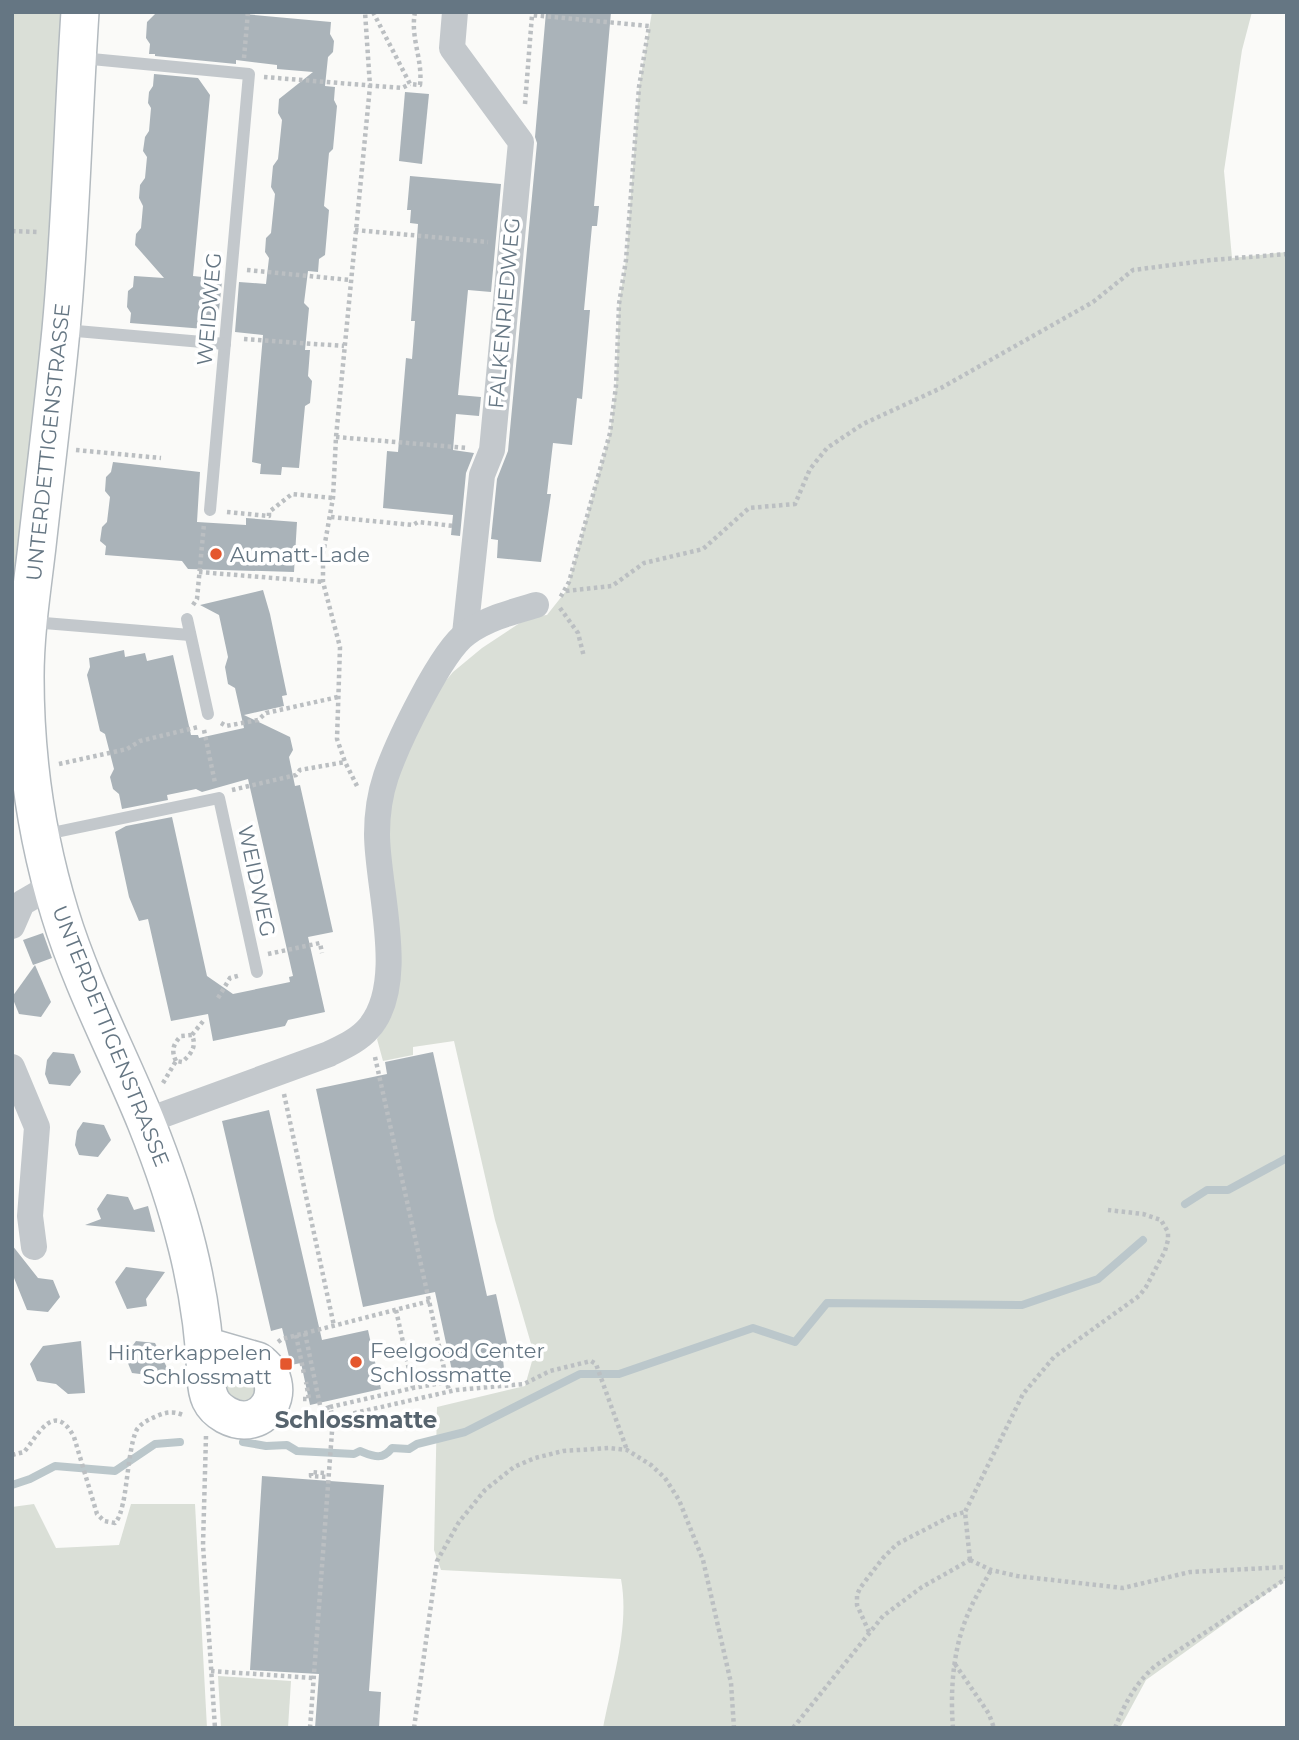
<svg xmlns="http://www.w3.org/2000/svg" width="1299" height="1740" font-family="Montserrat,sans-serif">
  <style>
    .green { fill: #dadfd7 }
    .lines { fill: none; stroke-linecap: round; stroke-linejoin: round }
    .stream { stroke: #bbc7cb; stroke-width: 8 }
    .building { fill: #aab3b9 }
    .secondary-casing { stroke: #b3babf; stroke-width: 40 }
    .path { stroke: #bbbfc2; stroke-width: 4.5; stroke-dasharray: 3.5 3.5; stroke-linecap: butt }
    .lane { stroke: #c3c8cc; stroke-width: 12 }
    .street { stroke: #c3c8cc; stroke-width: 26 }
    .secondary { stroke: #fff; stroke-width: 37 }
    .poi-dot { fill: #e4572e; stroke: #fff; stroke-width: 2.5 }
    .labels { text-anchor: middle; dominant-baseline: central; stroke-width: 7; stroke-linejoin: round; paint-order: stroke }
    .street-label { font-size: 21px; fill: #657683; stroke: #fff }
    .poi-label { font-size: 21px; fill: #657683; stroke: #fff; text-anchor: start }
    .neighbourhood-label { font-size: 23px; font-weight: bold; fill: #57646e; stroke: #fff }
  </style>
  <rect width="100%" height="100%" fill="#fafaf8"/>
  <g class="green">
    <polygon points="12,12 68,12 64,93 12,682"/>
    <path d="M652,12H1252L1242,50L1224,171L1232,258L1287,252V1579L1146,1680L1120,1728H603C612,1681 630,1627 621,1579L441,1570L434,1550L437,1407L525,1386L534,1354L495,1220L454,1041L413,1047V1055L383,1061L377,1039L386,1026L391,1012L385,838L389,795L434,695L453,672L482,648L529,617L547,615L566,591L569,582L610,433L616,386L619,304L626,260L639,87Z"/>
    <polygon points="217,1367 247,1373 258,1392 252,1400 241,1404 226,1394"/>
    <polygon points="34,1504 56,1548 119,1545 131,1504 195,1504 207,1728 12,1728 12,1507"/>
    <polygon points="218,1676 291,1681 288,1728 221,1728"/>
  </g>
  <g class="lines">
    <g class="stream">
      <polyline points="1185,1204 1207,1190 1228,1190 1287,1158"/>
      <path d="M243,1442L266,1446L287,1445L297,1451L354,1454L360,1451C373,1456 382,1461 392,1448L409,1449L417,1444L465,1432L580,1374H619L753,1328L795,1342L827,1303L1022,1305L1098,1279L1143,1240"/>
      <polyline points="12,1485 30,1479 55,1466 115,1471 155,1444 180,1442"/>
    </g>
  </g>
  <g class="building">
    <polygon points="157,12 233,13 331,22 330,34 334,41 333,52 328,57 325,86 335,87 334,100 337,106 333,149 329,153 324,206 329,210 325,255 319,259 318,272 308,271 304,303 309,308 305,350 310,350 308,376 312,381 310,403 305,406 299,468 282,467 281,475 260,474 261,464 252,462 263,335 235,332 239,282 266,284 269,258 265,252 266,238 271,233 275,194 271,187 273,166 278,159 282,120 278,113 279,99 313,72 277,69 277,65 236,60 236,64 155,56 155,54 149,54 150,44 146,38 147,22"/>
    <polygon points="546,12 611,12 594,206 599,206 597,226 592,226 584,310 590,310 582,399 577,398 572,445 553,443 547,494 551,494 541,562 497,558 498,540 491,539 497,479 508,451 537,143 535,137"/>
    <polygon points="154,74 198,78 210,95 193,276 221,279 222,281 217,330 130,323 131,313 127,307 128,291 133,287 134,276 164,278 135,245 136,234 141,228 143,206 139,198 140,185 145,178 147,157 143,151 145,137 149,131 151,108 148,103 149,92 153,86"/>
    <polygon points="405,92 429,94 422,164 399,161"/>
    <polygon points="410,176 501,184 491,292 468,290 458,395 481,397 479,416 456,414 453,450 474,453 466,473 460,536 451,535 453,515 383,508 387,451 398,452 406,358 412,359 415,321 411,321 418,224 410,223 411,210 407,210"/>
    <polygon points="113,462 200,472 197,522 246,525 246,518 297,522 294,572 188,569 182,561 105,555 106,546 100,541 102,527 107,522 110,497 105,491 106,477 111,472"/>
    <polygon points="263,590 270,614 287,695 282,696 284,706 244,715 290,737 293,750 289,757 295,786 300,785 333,932 308,937 325,1012 288,1020 285,1026 213,1041 208,1014 171,1021 148,919 139,921 129,897 115,832 126,826 172,817 207,976 233,994 290,982 289,977 293,976 248,779 202,792 196,789 167,795 168,800 122,809 119,794 113,789 110,777 114,769 105,734 100,731 87,675 90,667 89,658 124,650 125,657 145,653 147,661 173,655 191,735 198,735 199,738 244,728 235,688 228,684 225,667 228,657 219,615 200,605"/>
    <polygon points="43,933 52,958 33,965 23,940"/>
    <polygon points="35,965 51,1002 41,1017 19,1014 12,997"/>
    <polygon points="53,1052 74,1054 81,1072 70,1086 49,1084 45,1074 47,1060"/>
    <polygon points="433,1052 487,1296 496,1294 510,1357 503,1359 504,1369 454,1380 435,1292 363,1307 316,1089 387,1074 385,1062"/>
    <polygon points="269,1110 322,1340 368,1330 381,1389 310,1405 301,1363 291,1365 282,1328 271,1331 222,1121"/>
    <polygon points="83,1122 104,1125 111,1140 98,1157 79,1155 75,1145 77,1131"/>
    <polygon points="107,1194 128,1197 134,1210 148,1206 155,1232 85,1225 101,1219 97,1209"/>
    <polygon points="12,1245 38,1278 53,1280 60,1297 48,1312 27,1310 12,1273"/>
    <polygon points="126,1267 165,1272 146,1299 147,1306 127,1309 115,1282"/>
    <polygon points="81,1341 85,1393 68,1394 56,1384 37,1381 30,1364 43,1346"/>
    <polygon points="136,1341 155,1343 172,1378 132,1373 125,1356"/>
    <polygon points="262,1476 384,1485 369,1691 381,1692 379,1728 315,1728 319,1674 250,1670"/>
  </g>
  <g class="lines">
    <defs>
      <path id="secondary" d="M80,12C73,118 71,224 61,330C54,402 45,474 37,546C32,589 25,633 25,677C25,756 37,839 60,914C82,986 118,1053 146,1122C179,1204 203,1288 206,1377C207,1395 210,1406 226,1415C265,1436 293,1385 257,1361L205,1346"/>
    </defs>
    <use href="#secondary" class="secondary-casing"/>
    <g class="path">
      <path d="M373,12L410,84L420,85C423,59 410,38 415,12"/>
      <polyline points="244,58 248,12"/>
      <polyline points="264,77 402,88 410,84"/>
      <polyline points="525,104 532,15 649,26 639,87 626,260 619,304 616,386 610,433 569,582 560,598"/>
      <polyline points="355,230 488,242"/>
      <polyline points="12,231 39,232"/>
      <polyline points="247,270 350,280"/>
      <polyline points="244,339 344,346"/>
      <polyline points="336,437 467,448"/>
      <polyline points="76,450 161,458"/>
      <polyline points="227,512 269,516 269,512 292,494 333,498"/>
      <polyline points="331,517 413,525 418,522 454,526"/>
      <polyline points="199,572 323,582"/>
      <polyline points="566,591 612,586 644,563 703,549 749,508 795,504 810,469 827,448 863,424 941,388 1093,302 1133,270 1211,260 1287,254"/>
      <polyline points="193,605 197,599 204,524"/>
      <polyline points="560,608 578,633 584,657"/>
      <polyline points="221,723 226,726 258,720 266,713 338,697"/>
      <polyline points="204,730 215,783"/>
      <polyline points="59,764 127,749 140,741 198,727"/>
      <polyline points="357,786 345,762 337,739 340,647 323,582 323,554 333,498 336,437 370,86 365,12"/>
      <polyline points="232,790 296,775 300,770 345,762"/>
      <polyline points="268,954 320,943 322,953"/>
      <polyline points="218,998 230,978 241,975"/>
      <polyline points="375,1057 449,1391"/>
      <path d="M176,1061C171,1051 173,1044 181,1036L192,1035"/>
      <path d="M163,1083L176,1061L182,1062C191,1054 197,1047 192,1035L204,1020"/>
      <polyline points="284,1094 334,1326"/>
      <polyline points="396,1310 413,1388"/>
      <polyline points="305,1333 321,1410 330,1407"/>
      <polyline points="296,1335 304,1374"/>
      <polyline points="278,1342 282,1339 430,1301"/>
      <polyline points="303,1399 309,1399 306,1382"/>
      <polyline points="333,1418 456,1390 524,1384 550,1371 591,1361 596,1364 627,1450"/>
      <polyline points="206,1436 203,1545 215,1728"/>
      <path d="M12,1455L24,1452C37,1437 54,1399 74,1437L97,1514L104,1521L115,1523C120,1517 121,1511 123,1503C127,1487 130,1437 138,1428C143,1422 150,1419 157,1416C166,1412 173,1411 183,1415"/>
      <polyline points="324,1473 311,1472 311,1476 328,1477"/>
      <polyline points="970,1560 965,1512 1023,1394 1054,1357 1139,1296 1146,1287 1165,1251 1168,1240 1168,1232 1161,1220 1143,1214 1108,1210"/>
      <polyline points="970,1560 991,1570 1017,1576 1123,1588 1190,1572 1287,1567"/>
      <polyline points="869,1632 857,1605 857,1595 860,1588 883,1558 897,1544 951,1516 965,1512"/>
      <polyline points="955,1664 989,1714 994,1728"/>
      <polyline points="211,1671 314,1678"/>
      <polyline points="310,1728 333,1418 330,1407 413,1388 447,1382"/>
      <polyline points="414,1728 437,1561 459,1522 485,1490 514,1467 535,1458 563,1451 609,1448 627,1450 651,1465 665,1478 679,1500 703,1560 731,1683 734,1728"/>
      <polyline points="793,1728 883,1616 922,1587 970,1560"/>
      <path d="M953,1728C950,1691 953,1648 968,1614C974,1599 983,1585 991,1570"/>
      <path d="M1115,1728C1125,1703 1135,1684 1155,1666L1287,1578"/>
    </g>
    <g class="lane">
      <polyline points="81,58 249,74 210,510"/>
      <polyline points="65,330 225,344"/>
      <polyline points="187,619 208,714"/>
      <polyline points="32,622 190,635"/>
      <polyline points="42,835 219,798 257,972"/>
    </g>
    <g class="street">
      <polyline points="455,12 452,48 521,142 492,450 482,475 465,634"/>
      <polyline points="12,926 22,903 53,885"/>
      <polyline points="12,1067 37,1127 30,1216 34,1247"/>
      <path d="M146,1121L329,1054C343,1047 359,1040 369,1028C408,983 377,888 377,834C377,816 380,794 386,776C397,744 441,651 467,633C488,618 512,612 536,605"/>
    </g>
    <use href="#secondary" class="secondary"/>
  </g>
  <g class="poi-dot">
    <circle cx="216" cy="554" r="7"/>
    <circle cx="356" cy="1362" r="7"/>
    <rect x="279" y="1357" width="14" height="14" rx="3.5"/>
  </g>
  <g class="labels">
    <g class="street-label">
      <text transform="translate(209 309) rotate(-85)">WEIDWEG</text>
      <text transform="translate(504 313) rotate(-85)">FALKENRIEDWEG</text>
      <text transform="translate(48 442) rotate(-84)">UNTERDETTIGENSTRASSE</text>
      <text transform="translate(257 881) rotate(78)">WEIDWEG</text>
      <text transform="translate(111 1036) rotate(68)">UNTERDETTIGENSTRASSE</text>
    </g>
    <g class="poi-label">
      <text x="230" y="554">Aumatt-Lade</text>
      <text x="370" y="1350">Feelgood Center<tspan x="370" dy="24">Schlossmatte</tspan></text>
      <text x="272" y="1352" text-anchor="end">Hinterkappelen<tspan x="272" dy="24">Schlossmatt</tspan></text>
    </g>
    <g class="neighbourhood-label">
      <text x="356" y="1420">Schlossmatte</text>
    </g>
  </g>
  <rect width="1299" height="1740" fill="none" stroke="#657683" stroke-width="28"/>
</svg>
